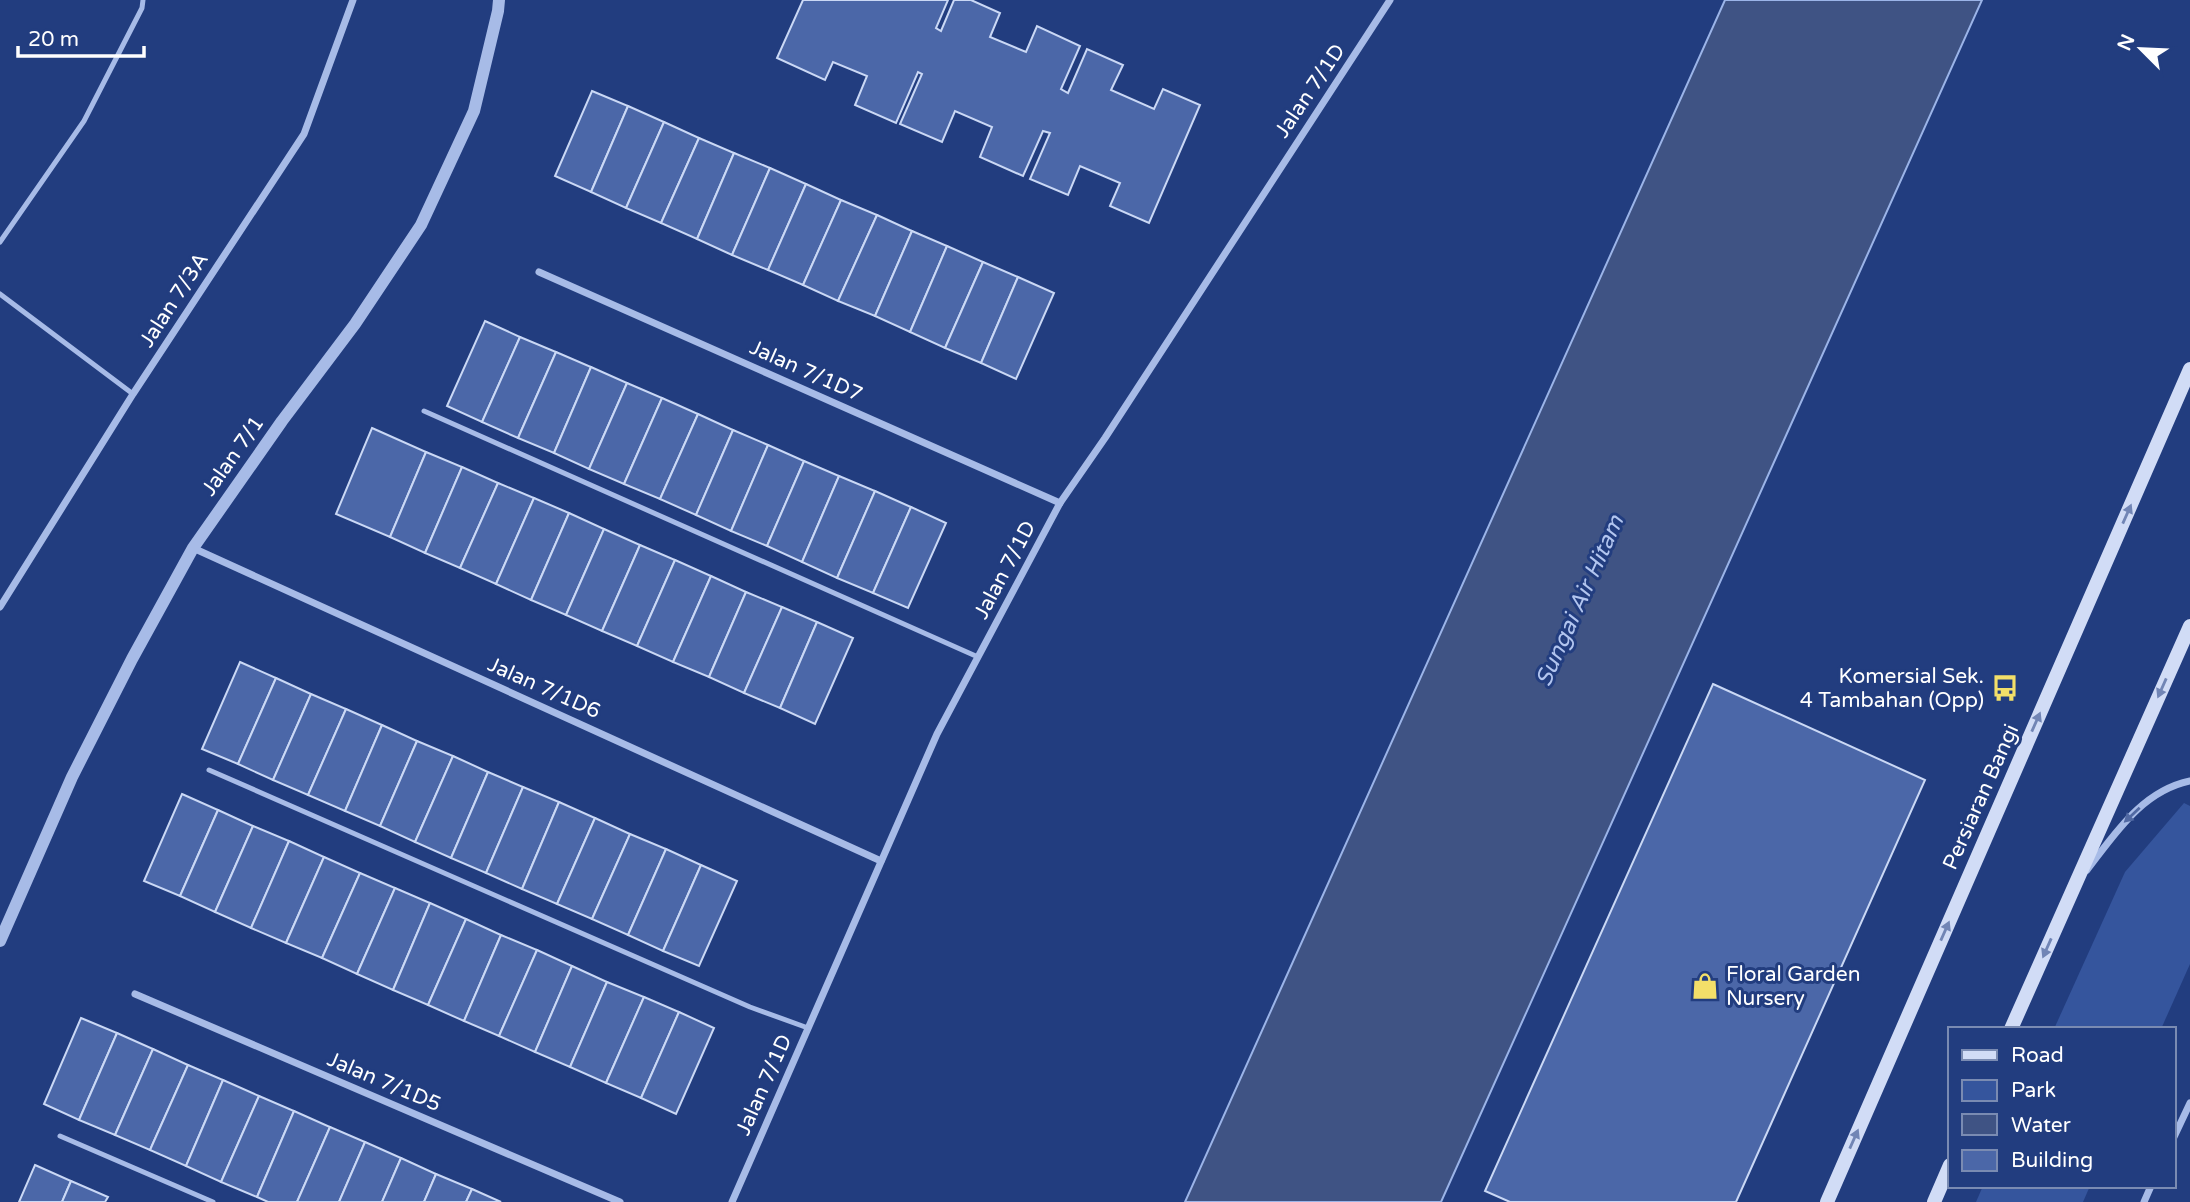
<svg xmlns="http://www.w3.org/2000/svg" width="2190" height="1202" font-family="'Varela Round',sans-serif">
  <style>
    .green { fill: #35559d }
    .water { fill: #3f5384; stroke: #9bb4e8; stroke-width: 2 }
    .building { fill: #4b67a8; stroke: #cad8f5; stroke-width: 2 }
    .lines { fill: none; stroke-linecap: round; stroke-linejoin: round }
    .service { stroke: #a7bbe7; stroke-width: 5 }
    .minor { stroke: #a7bbe7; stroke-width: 7 }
    .tertiary { stroke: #a7bbe7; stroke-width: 12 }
    .secondary { stroke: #d1dcf6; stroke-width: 14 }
    .oneway { fill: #7185b5 }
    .oneway2 { fill: #5169a3 }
    .labels { text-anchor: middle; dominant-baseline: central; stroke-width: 6; stroke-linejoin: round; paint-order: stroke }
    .street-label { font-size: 21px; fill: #fff; stroke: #223d7f }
    .poi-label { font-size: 21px; fill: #fff; stroke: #223d7f; text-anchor: end }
    .water-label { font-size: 23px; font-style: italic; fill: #b2c5ef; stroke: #223d7f }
  </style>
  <rect width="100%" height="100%" fill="#223d7f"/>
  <g class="green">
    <polygon points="2184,803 2190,806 2190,964 2161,1029 2054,1029 2125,872"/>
    <polygon points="1983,1186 2090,1186 2083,1202 1976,1202"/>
  </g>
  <polygon class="water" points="1725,0 1982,0 1441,1202 1185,1202"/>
  <g class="building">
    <polygon points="803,0 948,0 936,28 941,31 954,0 971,0 1000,13 990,37 1026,52 1037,26 1080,46 1061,89 1068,93 1087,49 1123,65 1111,90 1154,109 1163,89 1200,105 1149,223 1110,206 1120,183 1080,166 1068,195 1030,179 1050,133 1043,131 1023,176 980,157 992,127 955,111 942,142 900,124 922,74 918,72 896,123 855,105 867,76 833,62 825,80 777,58"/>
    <polygon points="592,91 628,106 591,192 555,176"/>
    <polygon points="628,106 664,122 626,208 591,192"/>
    <polygon points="664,122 699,138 661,223 626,208"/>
    <polygon points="699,138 734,153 697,239 661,223"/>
    <polygon points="734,153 770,168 732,255 697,239"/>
    <polygon points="770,168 806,184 768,270 732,255"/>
    <polygon points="806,184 841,200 803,285 768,270"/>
    <polygon points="841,200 877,215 838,301 803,285"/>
    <polygon points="877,215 912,231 875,316 838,301"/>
    <polygon points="912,231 947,246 910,332 875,316"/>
    <polygon points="947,246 983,262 945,348 910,332"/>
    <polygon points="983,262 1018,277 981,363 945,348"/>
    <polygon points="1018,277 1054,293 1016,379 981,363"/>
    <polygon points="485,321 520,337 482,422 447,406"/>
    <polygon points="520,337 556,352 518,438 482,422"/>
    <polygon points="556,352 591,367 554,453 518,438"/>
    <polygon points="591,367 627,383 589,469 554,453"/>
    <polygon points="627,383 662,398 624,484 589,469"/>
    <polygon points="662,398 698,414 660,499 624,484"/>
    <polygon points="698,414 733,430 696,515 660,499"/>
    <polygon points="372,428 426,452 390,537 336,514"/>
    <polygon points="733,430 768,445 731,531 696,515"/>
    <polygon points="768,445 804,461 767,546 731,531"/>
    <polygon points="426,452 462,467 425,553 390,537"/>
    <polygon points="804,461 839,476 802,562 767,546"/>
    <polygon points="462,467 498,483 460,568 425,553"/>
    <polygon points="839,476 875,491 837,578 802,562"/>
    <polygon points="498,483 534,498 496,584 460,568"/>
    <polygon points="875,491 911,507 873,593 837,578"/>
    <polygon points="534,498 569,513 531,600 496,584"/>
    <polygon points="911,507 946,523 908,608 873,593"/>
    <polygon points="569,513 604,529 566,615 531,600"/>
    <polygon points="604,529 640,545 602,631 566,615"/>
    <polygon points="640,545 675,560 637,646 602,631"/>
    <polygon points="675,560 711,576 673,662 637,646"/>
    <polygon points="711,576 746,592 709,677 673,662"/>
    <polygon points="746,592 782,607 744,693 709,677"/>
    <polygon points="782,607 817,622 780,708 744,693"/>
    <polygon points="817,622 853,638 815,724 780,708"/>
    <polygon points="240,662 276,678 238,764 202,749"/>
    <polygon points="276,678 311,694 273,780 238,764"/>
    <polygon points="1713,684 1925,780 1736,1202 1510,1202 1485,1191"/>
    <polygon points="311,694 346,709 308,795 273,780"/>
    <polygon points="346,709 382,725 345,811 308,795"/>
    <polygon points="382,725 417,741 380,826 345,811"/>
    <polygon points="417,741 453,756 415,842 380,826"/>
    <polygon points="453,756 488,772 451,858 415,842"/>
    <polygon points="488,772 523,787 486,873 451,858"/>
    <polygon points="523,787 559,802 522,889 486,873"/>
    <polygon points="182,794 218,810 180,896 144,881"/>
    <polygon points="559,802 595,818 557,904 522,889"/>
    <polygon points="218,810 253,826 215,912 180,896"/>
    <polygon points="595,818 630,834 592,919 557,904"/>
    <polygon points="253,826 289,841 251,928 215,912"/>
    <polygon points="630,834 666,849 628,935 592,919"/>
    <polygon points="289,841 324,857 286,943 251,928"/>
    <polygon points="666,849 701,865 663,951 628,935"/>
    <polygon points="324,857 360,873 322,958 286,943"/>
    <polygon points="701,865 737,881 699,966 663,951"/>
    <polygon points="360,873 395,888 357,974 322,958"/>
    <polygon points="395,888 430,903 393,990 357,974"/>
    <polygon points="430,903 466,919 428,1005 393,990"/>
    <polygon points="466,919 501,935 464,1021 428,1005"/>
    <polygon points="501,935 537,950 499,1036 464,1021"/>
    <polygon points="537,950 572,966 535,1052 499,1036"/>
    <polygon points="572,966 607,982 570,1067 535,1052"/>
    <polygon points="607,982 644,997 606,1083 570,1067"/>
    <polygon points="644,997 679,1012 641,1098 606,1083"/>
    <polygon points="679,1012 714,1028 676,1114 641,1098"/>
    <polygon points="81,1018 117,1033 79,1120 44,1104"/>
    <polygon points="117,1033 153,1049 115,1135 79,1120"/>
    <polygon points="153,1049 188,1065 150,1150 115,1135"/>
    <polygon points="188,1065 223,1080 186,1166 150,1150"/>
    <polygon points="223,1080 259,1096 221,1182 186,1166"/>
    <polygon points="259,1096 294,1111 257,1197 221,1182"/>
    <polygon points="294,1111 330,1127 297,1202 268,1202 257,1197"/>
    <polygon points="330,1127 365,1142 339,1202 297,1202"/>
    <polygon points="365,1142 401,1158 382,1202 339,1202"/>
    <polygon points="401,1158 436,1174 424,1202 382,1202"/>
    <polygon points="35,1165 71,1181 62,1202 19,1202"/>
    <polygon points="436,1174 472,1189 466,1202 424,1202"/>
    <polygon points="71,1181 108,1197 105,1202 62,1202"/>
    <polygon points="472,1189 501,1202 466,1202"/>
  </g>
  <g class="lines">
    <g class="service">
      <polyline points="0,242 84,121 142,8 143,0"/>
      <polyline points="0,294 133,394"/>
      <polyline points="424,411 978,657"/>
      <polyline points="209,770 750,1007 808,1028"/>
      <polyline points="60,1136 213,1202"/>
    </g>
    <g class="minor">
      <polyline points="539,272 1060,503"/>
      <polyline points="193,548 881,861"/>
      <polyline points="0,607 133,394 304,134 353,0"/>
      <path d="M2087,870C2115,834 2142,791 2190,781"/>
      <polyline points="135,994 620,1202"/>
      <polyline points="2174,1137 2190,1103"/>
      <polyline points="732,1202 937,734 1060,503 1105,438 1390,0"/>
      <polyline points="2144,1202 2151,1186"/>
    </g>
    <polyline class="tertiary" points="0,941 72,777 132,659 193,548 282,421 355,324 421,225 474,111 498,11 499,0"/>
    <g class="secondary">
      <polyline points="2011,1029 2190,626"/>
      <polyline points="1827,1202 2190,369"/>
      <polyline points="1934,1202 1950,1165"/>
    </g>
  </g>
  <defs><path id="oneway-solid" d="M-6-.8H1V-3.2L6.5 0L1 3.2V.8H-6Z" transform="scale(1.75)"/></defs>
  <g class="oneway">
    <use href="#oneway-solid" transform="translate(2127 514) rotate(-66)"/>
    <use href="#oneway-solid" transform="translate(2162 688) rotate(114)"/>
    <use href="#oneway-solid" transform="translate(2036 722) rotate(-66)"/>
    <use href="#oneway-solid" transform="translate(1945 931) rotate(-66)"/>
    <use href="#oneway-solid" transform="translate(2047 948) rotate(114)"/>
    <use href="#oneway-solid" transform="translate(1854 1139) rotate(-66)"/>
  </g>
  <use class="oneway2" href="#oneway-solid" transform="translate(2132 815) rotate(137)"/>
  <defs>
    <symbol id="bus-bare" viewBox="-9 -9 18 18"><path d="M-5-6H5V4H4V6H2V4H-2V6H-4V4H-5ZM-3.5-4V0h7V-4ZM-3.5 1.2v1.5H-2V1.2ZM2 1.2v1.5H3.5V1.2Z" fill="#f3df69" stroke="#223d7f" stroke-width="2.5" paint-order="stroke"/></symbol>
    <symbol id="shop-bare" viewBox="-9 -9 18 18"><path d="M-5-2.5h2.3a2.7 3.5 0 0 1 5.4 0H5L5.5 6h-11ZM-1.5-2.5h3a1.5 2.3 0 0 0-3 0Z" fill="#f3df69" stroke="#223d7f" stroke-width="2.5" paint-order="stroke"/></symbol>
  </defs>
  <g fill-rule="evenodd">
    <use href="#bus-bare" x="1986" y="669" width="38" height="38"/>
    <use href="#shop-bare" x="1686" y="967" width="38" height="38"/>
  </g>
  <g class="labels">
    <g class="street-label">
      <text transform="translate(1310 91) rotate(-56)">Jalan 7/1D</text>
      <text transform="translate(174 300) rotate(-57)">Jalan 7/3A</text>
      <text transform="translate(806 371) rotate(24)">Jalan 7/1D7</text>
      <text transform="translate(233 456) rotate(-55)">Jalan 7/1</text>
      <text transform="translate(1005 570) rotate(-62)">Jalan 7/1D</text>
      <text transform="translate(544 688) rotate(24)">Jalan 7/1D6</text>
      <text transform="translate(1981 797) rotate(-66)">Persiaran Bangi</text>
      <text transform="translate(384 1082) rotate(23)">Jalan 7/1D5</text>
      <text transform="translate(764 1085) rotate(-66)">Jalan 7/1D</text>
    </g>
    <g class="poi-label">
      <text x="1984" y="676">Komersial Sek.<tspan x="1984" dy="24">4 Tambahan (Opp)</tspan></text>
      <text x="1726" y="974" text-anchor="start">Floral Garden<tspan x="1726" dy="24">Nursery</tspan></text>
    </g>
    <g class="water-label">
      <text transform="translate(1580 601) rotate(-66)">Sungai Air Hitam</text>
    </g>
  </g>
  <rect x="1948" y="1027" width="228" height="161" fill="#223d7f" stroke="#7a8bb2" stroke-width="2"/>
  <rect x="1962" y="1050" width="35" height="10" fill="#d1dcf6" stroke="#7a8bb2" stroke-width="2"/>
  <text x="2011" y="1062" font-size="21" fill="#ffffff">Road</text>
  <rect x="1962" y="1080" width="35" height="21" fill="#35559d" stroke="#7a8bb2" stroke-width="2"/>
  <text x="2011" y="1097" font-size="21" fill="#ffffff">Park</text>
  <rect x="1962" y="1114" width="35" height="21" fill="#3f5384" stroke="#7a8bb2" stroke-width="2"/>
  <text x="2011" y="1132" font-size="21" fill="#ffffff">Water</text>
  <rect x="1962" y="1150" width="35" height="21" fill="#4b67a8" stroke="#7a8bb2" stroke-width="2"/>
  <text x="2011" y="1167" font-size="21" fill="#ffffff">Building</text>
  <g transform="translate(2141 49) rotate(294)" stroke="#223d7f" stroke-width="5" paint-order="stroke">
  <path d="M0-5L12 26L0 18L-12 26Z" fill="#ffffff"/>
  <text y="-10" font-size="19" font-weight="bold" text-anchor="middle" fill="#ffffff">N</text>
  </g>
  <path d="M18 46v10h126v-10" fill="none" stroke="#ffffff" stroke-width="3.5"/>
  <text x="28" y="46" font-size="21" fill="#ffffff" stroke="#223d7f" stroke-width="5" paint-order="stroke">20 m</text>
</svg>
